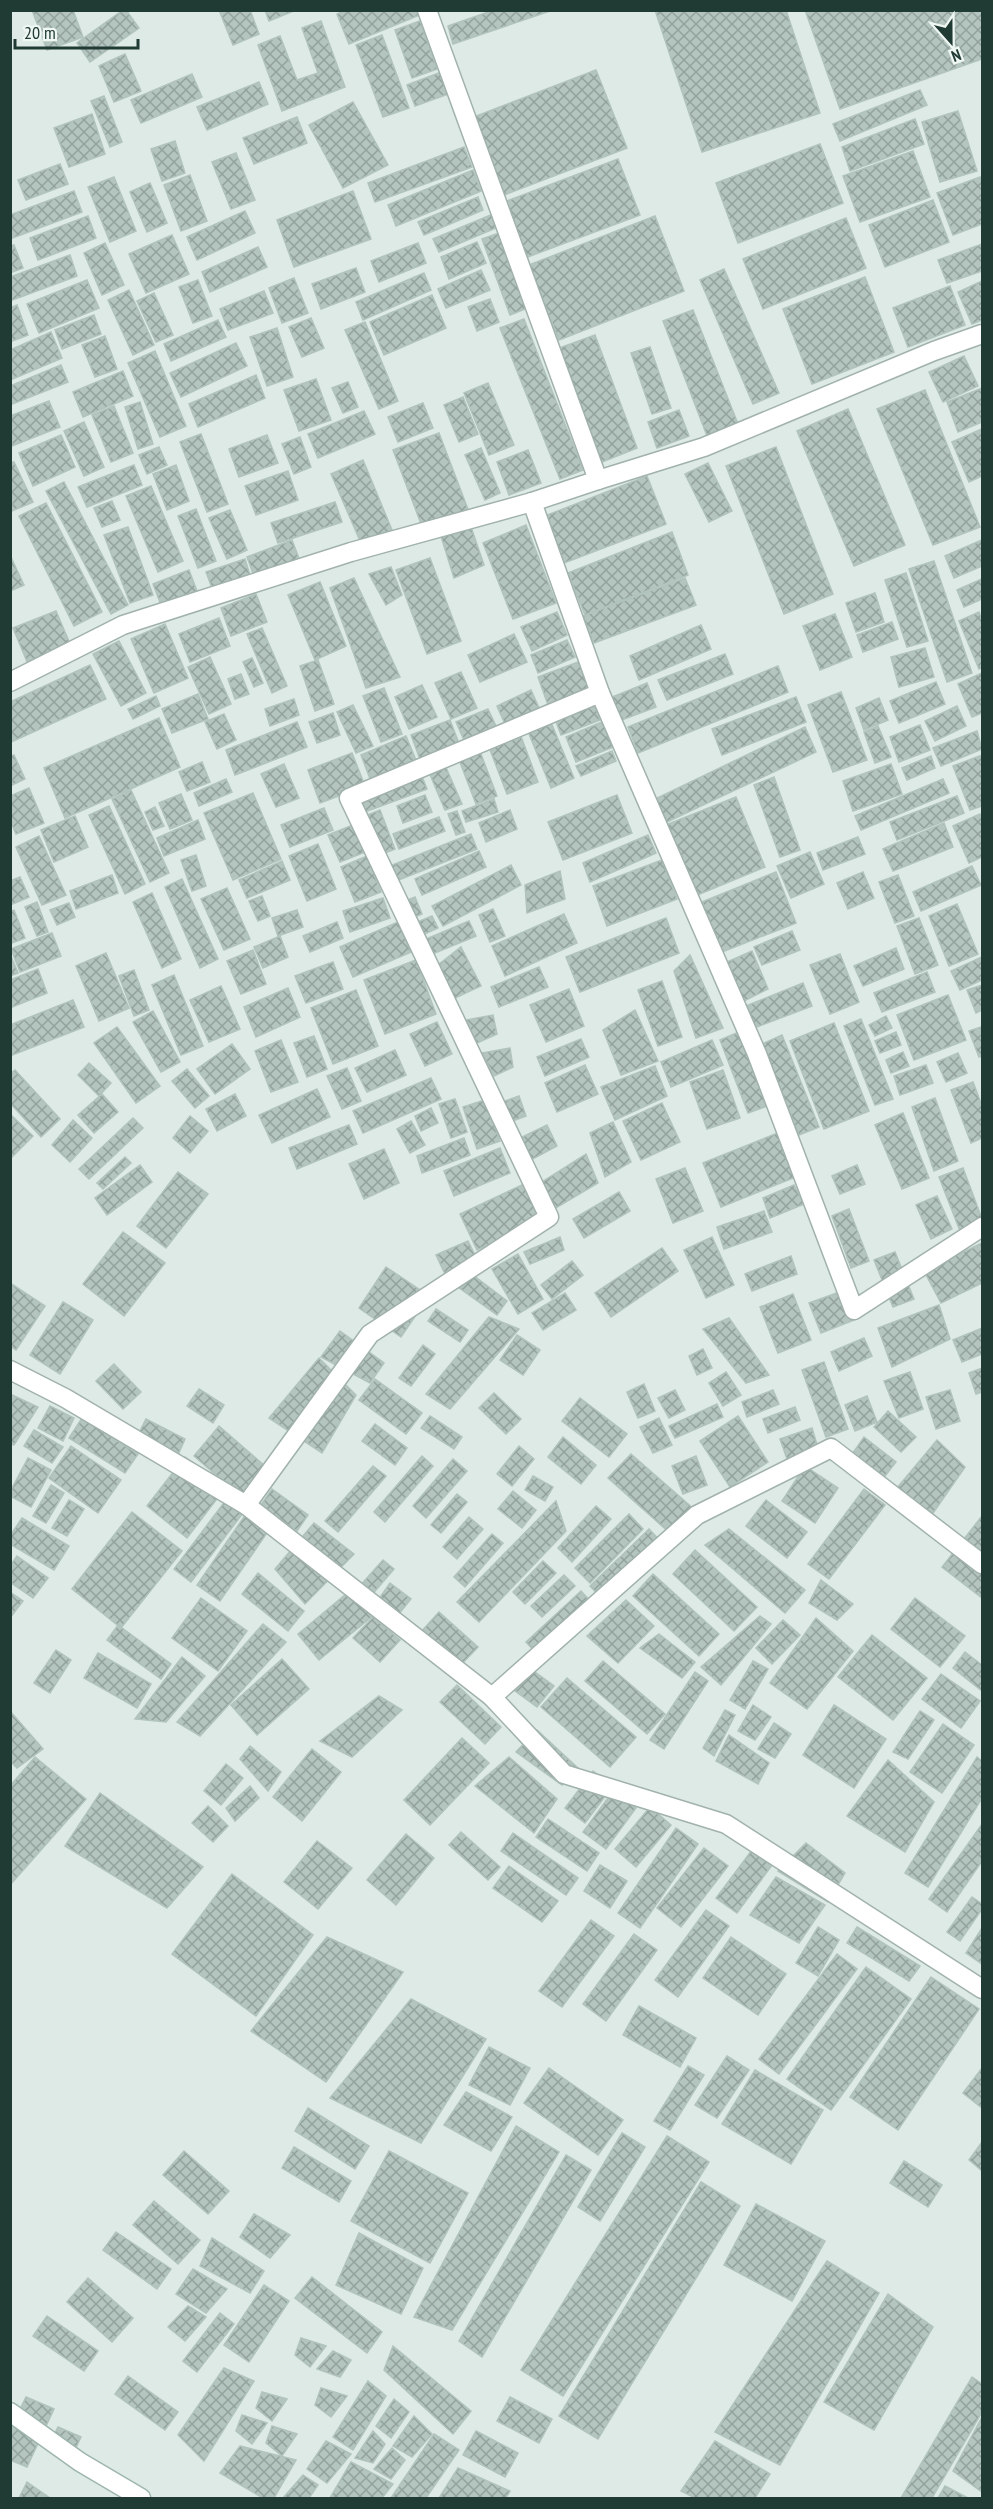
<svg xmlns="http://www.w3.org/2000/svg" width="993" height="2509" font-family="'PT Sans Narrow',sans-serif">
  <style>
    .building { fill: url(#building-cross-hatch); stroke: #b1c3bd; stroke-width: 1.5 }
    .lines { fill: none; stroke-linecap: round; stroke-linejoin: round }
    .street-casing { stroke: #a1b2ac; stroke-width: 21 }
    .secondary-casing { stroke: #9eb6ae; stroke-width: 21 }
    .street { stroke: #fff; stroke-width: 18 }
    .secondary { stroke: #fff; stroke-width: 18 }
  </style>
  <defs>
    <pattern id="building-cross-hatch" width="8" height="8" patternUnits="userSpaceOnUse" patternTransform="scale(1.5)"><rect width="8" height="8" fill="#b4c5bf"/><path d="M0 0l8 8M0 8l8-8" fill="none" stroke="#92a19c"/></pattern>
  </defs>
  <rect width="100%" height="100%" fill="#deeae5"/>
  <g class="building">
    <polygon points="32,10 73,10 83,37 47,50"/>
    <polygon points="123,10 126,10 139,28 90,62 77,43"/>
    <polygon points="219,10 250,10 259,34 233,45"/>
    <polygon points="265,10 296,10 269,21"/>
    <polygon points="345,10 421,10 422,14 349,44 337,14"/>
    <polygon points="494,10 553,10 453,44 448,26"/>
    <polygon points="655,10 786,10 820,113 702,152"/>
    <polygon points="805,10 982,10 982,59 840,109"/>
    <polygon points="321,21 345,87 282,111 258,45 280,36 297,80 318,73 302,28"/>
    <polygon points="420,21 437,69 412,78 395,30"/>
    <polygon points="382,35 409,108 383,117 356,45"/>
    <polygon points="125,54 141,91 114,102 99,66"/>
    <polygon points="596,70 627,148 504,195 474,117"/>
    <polygon points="444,71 451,93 415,106 407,85"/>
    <polygon points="192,74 202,97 141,123 131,100"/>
    <polygon points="259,82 268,104 207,130 197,107"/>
    <polygon points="920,90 927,105 840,141 833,124"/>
    <polygon points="104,96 122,142 110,147 91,101"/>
    <polygon points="353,102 388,165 343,188 309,125"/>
    <polygon points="958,111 977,171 940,182 922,122"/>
    <polygon points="92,114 105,154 69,167 54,128"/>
    <polygon points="297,117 307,143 254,164 243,138"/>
    <polygon points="915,119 924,144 850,171 842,147"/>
    <polygon points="175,141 185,173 162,181 151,149"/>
    <polygon points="820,144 843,203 738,243 716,183"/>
    <polygon points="464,147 472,167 375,202 368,183"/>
    <polygon points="913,151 930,197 860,222 843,176"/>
    <polygon points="236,153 255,200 231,209 212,162"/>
    <polygon points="618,159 640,215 525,258 504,202"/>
    <polygon points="60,164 68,184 26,200 18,180"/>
    <polygon points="473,170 481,191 396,226 388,205"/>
    <polygon points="190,175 207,221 181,231 164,185"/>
    <polygon points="114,177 136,231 110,242 88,187"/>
    <polygon points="980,177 982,185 982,224 953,235 937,193"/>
    <polygon points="150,183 167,223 147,232 130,192"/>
    <polygon points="74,191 82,212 10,239 10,215"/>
    <polygon points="353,191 371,239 294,267 277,220"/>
    <polygon points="478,197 483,210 424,235 418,222"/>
    <polygon points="933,200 949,242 885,267 869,225"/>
    <polygon points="245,211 255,233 197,260 187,237"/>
    <polygon points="493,214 498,227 439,252 433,239"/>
    <polygon points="88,216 96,238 38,260 30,238"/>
    <polygon points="655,216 684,291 559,340 529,265"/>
    <polygon points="846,218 866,268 763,309 743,259"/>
    <polygon points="502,232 530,307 510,315 482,239"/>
    <polygon points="172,235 189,274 146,293 129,254"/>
    <polygon points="477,242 486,263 449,279 441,257"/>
    <polygon points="105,243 124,285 102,295 84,253"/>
    <polygon points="418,243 426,263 379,282 371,261"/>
    <polygon points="982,244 982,271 947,283 938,260"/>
    <polygon points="14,245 23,268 10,273 10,246"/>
    <polygon points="258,247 267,267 210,292 202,272"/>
    <polygon points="70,255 77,276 10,301 10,277"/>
    <polygon points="356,268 365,292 321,309 312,284"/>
    <polygon points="724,269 779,393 753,404 700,280"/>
    <polygon points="481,270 490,290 446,308 438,289"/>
    <polygon points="424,273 431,290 363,320 356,302"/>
    <polygon points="865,277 894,352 812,384 783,309"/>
    <polygon points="294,278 308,313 282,323 269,288"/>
    <polygon points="87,280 99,308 39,333 27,304"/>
    <polygon points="198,280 212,316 193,323 179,287"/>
    <polygon points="982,281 982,320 972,324 958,292"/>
    <polygon points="950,286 965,325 908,347 893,308"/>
    <polygon points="129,290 154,345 133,355 108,300"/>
    <polygon points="264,291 273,313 228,330 220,309"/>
    <polygon points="154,293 173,335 156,342 137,301"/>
    <polygon points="432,295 446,328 384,355 370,322"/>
    <polygon points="490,299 499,322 477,331 468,307"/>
    <polygon points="17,305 28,335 10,342 10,308"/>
    <polygon points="693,310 740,429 709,441 663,321"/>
    <polygon points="94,315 101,334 62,349 55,330"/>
    <polygon points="311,318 324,348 302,357 289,327"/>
    <polygon points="524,319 583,470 560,479 500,328"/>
    <polygon points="218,320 226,337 171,361 164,344"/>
    <polygon points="365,322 398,401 379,409 345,330"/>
    <polygon points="277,328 293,377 267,386 250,337"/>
    <polygon points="51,332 62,358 10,380 10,350"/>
    <polygon points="595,335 637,448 597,464 554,350"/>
    <polygon points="105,336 117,369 95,377 82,345"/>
    <polygon points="236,343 247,366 181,397 170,373"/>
    <polygon points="650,347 671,408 652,414 631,353"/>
    <polygon points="155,351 186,426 160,437 128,363"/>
    <polygon points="964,356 978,386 943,402 929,372"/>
    <polygon points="61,365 68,382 10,405 10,386"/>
    <polygon points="123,371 133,396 83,417 73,392"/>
    <polygon points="256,375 265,398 198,427 189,404"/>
    <polygon points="316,379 331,420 299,431 284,390"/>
    <polygon points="348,382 358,407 343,413 332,388"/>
    <polygon points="488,383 514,445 489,455 464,393"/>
    <polygon points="982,388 982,422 958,432 947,402"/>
    <polygon points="925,390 980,527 933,545 877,409"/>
    <polygon points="463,397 478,434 459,442 444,405"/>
    <polygon points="49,401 60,427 12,446 10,416"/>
    <polygon points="140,402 153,444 138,449 125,407"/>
    <polygon points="423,403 433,428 398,442 388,417"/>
    <polygon points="114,406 133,453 111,462 92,415"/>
    <polygon points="848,409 905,545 854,566 797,431"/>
    <polygon points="679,410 689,436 657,448 648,422"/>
    <polygon points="364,411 375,434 318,458 308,434"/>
    <polygon points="84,422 104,467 84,476 64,431"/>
    <polygon points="982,429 982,476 969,482 952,442"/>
    <polygon points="439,433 469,512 423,529 393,450"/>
    <polygon points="201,434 228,504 207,512 180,442"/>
    <polygon points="61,435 75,467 33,486 19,453"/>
    <polygon points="267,435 278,463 239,477 229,449"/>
    <polygon points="300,437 311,467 294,474 282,444"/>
    <polygon points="159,447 167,465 147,474 139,455"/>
    <polygon points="776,447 833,594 784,614 726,466"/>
    <polygon points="481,448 500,493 485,500 465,455"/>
    <polygon points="528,450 541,483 509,495 497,462"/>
    <polygon points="363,460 392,530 361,543 331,474"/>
    <polygon points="14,462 33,502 12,511 10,463"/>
    <polygon points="708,463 732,511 709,522 685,474"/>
    <polygon points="134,465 142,485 87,507 78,487"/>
    <polygon points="176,465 189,501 167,510 153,474"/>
    <polygon points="288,471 298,500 256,515 245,486"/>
    <polygon points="647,476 666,524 564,563 545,516"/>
    <polygon points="64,482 128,605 111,614 46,491"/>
    <polygon points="151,486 183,561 158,572 126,496"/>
    <polygon points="112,501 120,520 102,527 94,508"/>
    <polygon points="335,502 342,522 278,543 271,523"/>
    <polygon points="46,503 102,612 74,626 19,516"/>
    <polygon points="196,509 216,561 198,568 178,516"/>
    <polygon points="230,510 247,550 227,559 209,518"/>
    <polygon points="468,518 484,565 454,578 439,530"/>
    <polygon points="526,525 556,603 513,619 483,543"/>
    <polygon points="128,527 153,595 130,603 104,535"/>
    <polygon points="672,532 688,575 585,615 568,573"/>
    <polygon points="292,540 300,561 255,579 247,557"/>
    <polygon points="982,540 982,566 954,578 945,556"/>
    <polygon points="10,555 24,585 10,591"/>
    <polygon points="430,558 461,641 427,654 396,570"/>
    <polygon points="245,559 250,575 212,588 206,572"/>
    <polygon points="934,561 972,673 947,682 909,569"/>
    <polygon points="391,567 402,595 386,605 369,574"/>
    <polygon points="189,570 197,591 161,605 153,584"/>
    <polygon points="906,573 928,641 907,647 885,580"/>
    <polygon points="354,578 400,677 366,688 330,588"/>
    <polygon points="685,578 696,605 594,643 583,616"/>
    <polygon points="982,579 982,599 964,607 957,590"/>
    <polygon points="320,582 346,646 315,660 288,595"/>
    <polygon points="875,593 884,622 856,632 846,603"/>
    <polygon points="256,594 267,622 231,636 221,608"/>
    <polygon points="56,611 71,646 28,664 13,628"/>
    <polygon points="557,612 567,635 532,651 521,627"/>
    <polygon points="979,612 982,620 982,667 979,669 959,621"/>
    <polygon points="835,614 852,657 820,670 803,626"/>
    <polygon points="219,618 230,646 190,662 179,634"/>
    <polygon points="892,622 898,639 863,652 857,635"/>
    <polygon points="165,624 188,678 154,693 131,639"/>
    <polygon points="701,625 711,649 639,680 630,656"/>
    <polygon points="262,628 287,686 272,693 247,634"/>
    <polygon points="514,634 527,662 480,682 468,655"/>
    <polygon points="567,640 575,657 538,673 531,655"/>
    <polygon points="119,641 146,693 121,706 93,654"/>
    <polygon points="925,648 934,677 899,687 891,657"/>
    <polygon points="725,654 733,674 667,700 658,680"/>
    <polygon points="210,657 231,704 209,714 188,667"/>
    <polygon points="252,658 263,683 254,687 243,662"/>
    <polygon points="318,660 334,704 315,711 300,666"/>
    <polygon points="581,661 592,689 548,705 538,677"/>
    <polygon points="90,665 106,699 11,742 10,702"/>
    <polygon points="778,666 788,692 638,753 628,727"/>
    <polygon points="461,672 477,708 451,719 435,683"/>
    <polygon points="982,673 982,713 972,717 958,684"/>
    <polygon points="241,674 249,694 235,699 228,679"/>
    <polygon points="936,682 945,704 899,723 890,701"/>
    <polygon points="647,683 656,707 619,721 610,698"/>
    <polygon points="422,685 437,717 409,729 395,697"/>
    <polygon points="384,688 402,734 381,742 363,696"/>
    <polygon points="531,690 539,708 505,724 497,706"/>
    <polygon points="841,692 867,760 833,772 808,705"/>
    <polygon points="198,694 208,719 172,733 162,709"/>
    <polygon points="156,696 160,706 133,719 128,709"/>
    <polygon points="796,697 806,722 722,755 712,729"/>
    <polygon points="879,698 888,720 864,730 856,708"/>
    <polygon points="294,699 299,715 270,726 265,709"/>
    <polygon points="593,700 600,720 561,735 554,716"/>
    <polygon points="353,705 373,746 356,753 337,712"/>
    <polygon points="957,706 966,726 935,741 925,721"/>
    <polygon points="488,709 496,726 464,740 456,722"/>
    <polygon points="333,713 340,735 317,743 309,722"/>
    <polygon points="224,714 236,740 217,749 205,722"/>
    <polygon points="159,718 180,767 65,818 44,768"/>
    <polygon points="450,720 460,746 421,762 411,735"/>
    <polygon points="550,720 574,778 551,788 527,729"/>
    <polygon points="297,722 307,747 235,775 226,750"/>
    <polygon points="602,722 613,747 576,762 566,737"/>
    <polygon points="920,725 930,750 899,762 890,737"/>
    <polygon points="878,726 891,757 875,763 864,732"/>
    <polygon points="805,727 816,752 667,822 655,799"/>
    <polygon points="519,731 538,782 507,794 487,742"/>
    <polygon points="977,731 982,749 941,766 933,748"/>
    <polygon points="406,736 418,765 372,784 361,755"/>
    <polygon points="479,749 497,796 476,804 458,757"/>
    <polygon points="612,751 616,761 581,776 576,766"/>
    <polygon points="352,753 365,786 320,803 308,770"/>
    <polygon points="14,755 25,779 12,785 10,756"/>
    <polygon points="982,755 982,806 970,810 953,766"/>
    <polygon points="931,756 935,768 907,780 902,768"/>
    <polygon points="202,762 210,782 187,791 179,772"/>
    <polygon points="444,763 462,804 445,810 428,770"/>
    <polygon points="284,764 299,798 276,807 261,774"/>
    <polygon points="891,764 902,794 853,811 843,781"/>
    <polygon points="421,774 427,789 362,813 357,798"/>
    <polygon points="774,777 800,850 780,857 754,785"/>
    <polygon points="226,779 232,792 199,806 194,793"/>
    <polygon points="943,779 949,793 861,830 855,816"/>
    <polygon points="29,788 44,823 16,834 10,820 10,796"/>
    <polygon points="131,790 169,873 150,882 112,799"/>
    <polygon points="253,793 281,859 233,880 204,813"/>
    <polygon points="181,794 192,820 170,829 159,803"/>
    <polygon points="425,795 432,812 403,823 397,806"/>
    <polygon points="617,795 632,833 563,860 548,822"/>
    <polygon points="957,796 964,813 897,840 890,822"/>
    <polygon points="736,797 765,867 695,896 666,825"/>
    <polygon points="494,799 498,812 466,822 462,811"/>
    <polygon points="109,806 145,884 125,894 89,815"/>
    <polygon points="155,807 164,826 153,830 145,812"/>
    <polygon points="324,808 333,830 290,847 281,825"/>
    <polygon points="380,810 395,849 380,855 365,816"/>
    <polygon points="510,810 517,829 486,842 479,823"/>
    <polygon points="457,811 465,832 456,835 448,814"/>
    <polygon points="980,814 982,818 982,857 969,863 953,826"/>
    <polygon points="75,816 88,847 54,862 41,830"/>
    <polygon points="439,817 445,831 399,849 393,834"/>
    <polygon points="198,820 205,839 164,856 157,838"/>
    <polygon points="944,823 953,847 893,871 883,849"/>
    <polygon points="353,825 365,852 340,862 328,835"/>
    <polygon points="471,834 477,849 396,881 390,866"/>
    <polygon points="648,835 656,853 590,882 583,863"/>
    <polygon points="39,836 66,895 42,905 16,847"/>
    <polygon points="858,837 865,854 823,870 817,853"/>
    <polygon points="318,844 336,889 307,901 289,856"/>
    <polygon points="479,851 486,867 422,895 415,879"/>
    <polygon points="810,852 824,884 791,898 777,866"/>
    <polygon points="196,855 206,886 192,891 181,860"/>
    <polygon points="367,856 381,892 355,902 341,867"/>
    <polygon points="662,860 677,899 607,926 593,886"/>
    <polygon points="282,861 290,880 247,898 239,880"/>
    <polygon points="511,865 521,885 443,926 432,906"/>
    <polygon points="972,866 981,885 921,911 913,892"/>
    <polygon points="560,871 565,899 527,913 525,885"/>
    <polygon points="776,872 796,923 722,952 702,902"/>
    <polygon points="863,872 874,898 848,909 837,883"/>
    <polygon points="112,875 118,893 76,909 70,891"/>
    <polygon points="898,875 914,916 895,923 879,882"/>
    <polygon points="20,877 29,897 10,905 10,881"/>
    <polygon points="182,879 218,959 200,968 165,887"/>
    <polygon points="227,888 250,939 224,950 201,899"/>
    <polygon points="152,893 181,959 162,968 133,902"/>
    <polygon points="262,896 270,916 258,921 249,901"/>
    <polygon points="415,897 422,914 409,919 403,902"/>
    <polygon points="383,898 390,918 350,932 343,911"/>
    <polygon points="37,902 48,932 37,936 25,907"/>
    <polygon points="69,903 75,917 57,925 50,910"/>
    <polygon points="957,904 978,954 949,966 929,916"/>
    <polygon points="493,909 505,936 490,942 479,915"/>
    <polygon points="14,910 25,938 12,943 10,912"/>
    <polygon points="297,910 303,927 278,936 272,918"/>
    <polygon points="564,914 577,943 505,976 492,946"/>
    <polygon points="432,916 438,928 418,937 413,924"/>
    <polygon points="666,918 679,953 580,992 566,957"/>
    <polygon points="919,918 938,965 915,974 897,926"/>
    <polygon points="469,921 476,936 430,955 424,940"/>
    <polygon points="337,922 343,938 310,952 303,936"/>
    <polygon points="398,922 411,952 353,977 340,947"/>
    <polygon points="792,931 800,950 762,965 754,947"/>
    <polygon points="52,933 61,956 20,972 11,949"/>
    <polygon points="280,936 288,957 263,968 254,947"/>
    <polygon points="461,947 481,986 455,998 438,965"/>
    <polygon points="896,948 904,969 863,986 854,966"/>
    <polygon points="253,950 266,984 241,994 227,961"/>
    <polygon points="752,951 768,989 742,1002 725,963"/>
    <polygon points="106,953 129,1008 99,1021 76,966"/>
    <polygon points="10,954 18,973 10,976"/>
    <polygon points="840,954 859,1002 830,1014 810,965"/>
    <polygon points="690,955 723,1028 696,1038 674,971"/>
    <polygon points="982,957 982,980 960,990 951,971"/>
    <polygon points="416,960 436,1014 385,1034 364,980"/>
    <polygon points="333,962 343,989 306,1003 295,976"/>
    <polygon points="539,967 548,987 499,1007 491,987"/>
    <polygon points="38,969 47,993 10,1008 10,980"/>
    <polygon points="134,970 149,1010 134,1016 119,976"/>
    <polygon points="927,972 935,992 882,1012 874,993"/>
    <polygon points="174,975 203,1046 181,1055 152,985"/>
    <polygon points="662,981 682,1037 658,1046 638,990"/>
    <polygon points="803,983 812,1006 754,1028 746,1006"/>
    <polygon points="982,985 982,1010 976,1013 967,990"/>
    <polygon points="221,986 240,1029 209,1042 190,1000"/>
    <polygon points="288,988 300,1017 256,1037 244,1007"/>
    <polygon points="569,989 584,1026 546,1042 530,1005"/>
    <polygon points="356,990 378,1046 333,1064 311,1008"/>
    <polygon points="948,995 966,1040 914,1060 897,1015"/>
    <polygon points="73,1000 84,1027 10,1056 10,1025"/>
    <polygon points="635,1010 658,1061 621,1075 603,1030"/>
    <polygon points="153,1011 180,1062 161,1072 133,1022"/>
    <polygon points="493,1015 497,1034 477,1043 466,1020"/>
    <polygon points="886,1016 892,1028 875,1036 869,1025"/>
    <polygon points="861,1019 893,1099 875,1105 844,1026"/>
    <polygon points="437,1022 452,1054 425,1066 410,1034"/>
    <polygon points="834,1023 869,1111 824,1129 790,1041"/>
    <polygon points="117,1027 160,1086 136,1103 94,1043"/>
    <polygon points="981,1027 982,1056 979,1057 969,1031"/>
    <polygon points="739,1032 767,1106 748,1113 720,1040"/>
    <polygon points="896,1032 901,1045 880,1053 875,1041"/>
    <polygon points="782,1035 819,1127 799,1135 762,1044"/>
    <polygon points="314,1036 327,1069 307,1077 294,1043"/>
    <polygon points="581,1039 589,1057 545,1076 537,1057"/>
    <polygon points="281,1040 298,1082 271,1092 255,1051"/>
    <polygon points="712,1040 723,1065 671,1087 661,1062"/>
    <polygon points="232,1044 250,1069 215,1094 197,1069"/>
    <polygon points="510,1048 513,1067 494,1076 482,1053"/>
    <polygon points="395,1050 406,1075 367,1092 355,1068"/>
    <polygon points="903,1052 909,1066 891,1073 886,1060"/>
    <polygon points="958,1053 967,1073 946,1082 937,1062"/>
    <polygon points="89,1063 111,1083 99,1096 78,1075"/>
    <polygon points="585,1065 598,1094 557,1112 545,1083"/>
    <polygon points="926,1065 933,1083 900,1095 894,1076"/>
    <polygon points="655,1066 667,1096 615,1120 601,1087"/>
    <polygon points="347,1068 361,1101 342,1109 327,1076"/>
    <polygon points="187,1069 209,1096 195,1108 172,1081"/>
    <polygon points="15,1070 60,1119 41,1137 10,1103 10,1074"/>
    <polygon points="723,1070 740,1118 707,1129 690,1082"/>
    <polygon points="431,1078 441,1099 363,1133 353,1111"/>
    <polygon points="973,1082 982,1106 982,1138 971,1143 951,1090"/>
    <polygon points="317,1089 330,1117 272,1143 259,1115"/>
    <polygon points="102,1094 118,1112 94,1133 78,1115"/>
    <polygon points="235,1094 246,1116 217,1131 206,1109"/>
    <polygon points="519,1096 526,1116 507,1123 500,1103"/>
    <polygon points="935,1098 958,1161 934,1171 912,1107"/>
    <polygon points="455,1099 467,1132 451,1138 439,1104"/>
    <polygon points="485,1100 500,1141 477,1149 463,1107"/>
    <polygon points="662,1103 680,1142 641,1160 623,1121"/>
    <polygon points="431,1108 438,1123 421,1131 415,1116"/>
    <polygon points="903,1113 929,1178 902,1189 875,1125"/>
    <polygon points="10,1114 33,1136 10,1159"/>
    <polygon points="190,1116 208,1131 190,1153 173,1138"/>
    <polygon points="133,1118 143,1128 89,1179 79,1169"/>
    <polygon points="73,1120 92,1138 70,1162 52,1145"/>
    <polygon points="411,1121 425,1145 410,1153 397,1129"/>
    <polygon points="613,1122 631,1162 605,1177 590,1133"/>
    <polygon points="349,1125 357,1144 297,1169 289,1148"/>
    <polygon points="547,1125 557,1146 531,1160 522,1137"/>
    <polygon points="790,1128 808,1172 721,1207 703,1163"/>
    <polygon points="464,1138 470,1155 422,1173 417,1156"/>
    <polygon points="500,1148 510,1173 454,1196 444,1171"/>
    <polygon points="384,1149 399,1183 364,1199 349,1164"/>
    <polygon points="586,1154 598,1183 549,1212 534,1187"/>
    <polygon points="125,1157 131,1163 103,1189 97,1183"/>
    <polygon points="140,1165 152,1182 107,1215 95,1198"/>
    <polygon points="857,1165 865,1184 840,1194 832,1176"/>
    <polygon points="685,1168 703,1211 673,1223 656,1179"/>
    <polygon points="963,1168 982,1219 960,1231 939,1177"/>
    <polygon points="178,1172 208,1194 166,1248 137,1226"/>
    <polygon points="524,1184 540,1220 477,1250 460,1214"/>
    <polygon points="794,1185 804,1204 770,1218 763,1198"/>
    <polygon points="619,1192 630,1211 584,1238 573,1219"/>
    <polygon points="937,1196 952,1229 931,1239 916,1205"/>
    <polygon points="849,1209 869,1261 851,1268 832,1216"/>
    <polygon points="764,1211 772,1232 724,1249 717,1227"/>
    <polygon points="123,1232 165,1263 124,1316 83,1284"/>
    <polygon points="560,1237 564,1250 530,1264 524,1252"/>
    <polygon points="712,1237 734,1285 706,1298 684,1250"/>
    <polygon points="468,1241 477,1259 445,1274 436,1255"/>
    <polygon points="982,1243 982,1283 941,1303 924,1271"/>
    <polygon points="662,1248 678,1271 611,1317 595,1293"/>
    <polygon points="895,1252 914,1299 893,1307 874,1260"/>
    <polygon points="518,1254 543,1299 518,1314 492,1269"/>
    <polygon points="791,1256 797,1274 752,1291 745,1274"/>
    <polygon points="572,1261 583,1275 552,1299 541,1285"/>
    <polygon points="386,1267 429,1296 401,1337 359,1308"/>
    <polygon points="469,1272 507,1301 497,1315 458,1287"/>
    <polygon points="10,1283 45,1306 16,1350 10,1346"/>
    <polygon points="848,1289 859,1318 821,1333 809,1303"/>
    <polygon points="565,1293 576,1310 543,1330 532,1313"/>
    <polygon points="793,1294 811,1340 778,1353 760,1307"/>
    <polygon points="63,1302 93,1320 60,1374 30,1355"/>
    <polygon points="939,1305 950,1339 892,1367 878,1328"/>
    <polygon points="436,1309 468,1330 460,1342 428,1321"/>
    <polygon points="489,1317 519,1329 450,1409 426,1394"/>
    <polygon points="729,1318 769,1375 746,1383 703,1329"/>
    <polygon points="982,1328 982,1354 962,1362 953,1340"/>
    <polygon points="340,1331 384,1363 370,1383 321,1357"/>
    <polygon points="517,1335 540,1350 523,1375 500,1360"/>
    <polygon points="864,1338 872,1356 839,1371 831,1352"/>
    <polygon points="423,1345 435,1354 411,1386 399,1378"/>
    <polygon points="703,1349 712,1368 697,1375 689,1356"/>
    <polygon points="319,1358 356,1395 322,1453 269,1418"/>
    <polygon points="824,1362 848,1429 826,1437 802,1370"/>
    <polygon points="114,1364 141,1392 123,1409 96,1381"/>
    <polygon points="982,1368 982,1392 976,1394 969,1373"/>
    <polygon points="726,1372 741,1395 723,1406 709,1383"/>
    <polygon points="910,1372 923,1409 899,1418 884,1381"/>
    <polygon points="375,1379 422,1413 406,1434 359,1400"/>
    <polygon points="644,1384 655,1411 638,1418 627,1392"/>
    <polygon points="199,1389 224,1405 213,1423 187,1406"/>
    <polygon points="675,1390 685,1410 669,1418 658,1398"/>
    <polygon points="773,1390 779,1404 747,1417 742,1402"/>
    <polygon points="950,1390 960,1421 936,1429 926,1397"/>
    <polygon points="494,1393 521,1419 506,1434 479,1408"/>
    <polygon points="10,1394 38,1407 14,1445 10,1444"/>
    <polygon points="867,1396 877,1422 855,1431 845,1405"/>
    <polygon points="580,1398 627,1434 609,1457 562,1421"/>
    <polygon points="717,1404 723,1417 675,1438 669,1426"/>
    <polygon points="50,1406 74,1418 63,1441 38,1428"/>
    <polygon points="795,1407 800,1420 768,1433 763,1419"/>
    <polygon points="888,1411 916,1437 901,1452 874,1427"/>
    <polygon points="430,1416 462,1437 454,1449 421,1428"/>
    <polygon points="738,1416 768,1462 730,1487 700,1441"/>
    <polygon points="82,1418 138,1454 125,1473 69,1438"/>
    <polygon points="659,1418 672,1445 653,1453 640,1427"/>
    <polygon points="146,1419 185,1439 177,1457 137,1437"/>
    <polygon points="375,1424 407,1448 395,1465 362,1441"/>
    <polygon points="219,1426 266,1467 240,1496 194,1456"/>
    <polygon points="812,1428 818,1448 787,1459 780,1439"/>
    <polygon points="34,1430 63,1447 52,1463 24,1446"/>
    <polygon points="563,1437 596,1465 581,1484 548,1457"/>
    <polygon points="864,1437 896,1462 882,1480 850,1457"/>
    <polygon points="937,1440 965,1467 922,1529 887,1500"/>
    <polygon points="71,1446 121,1480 98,1513 49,1478"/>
    <polygon points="519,1446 534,1459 512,1486 497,1474"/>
    <polygon points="631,1454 703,1517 680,1542 608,1478"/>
    <polygon points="422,1456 433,1466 385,1522 374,1512"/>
    <polygon points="696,1456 707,1485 683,1494 672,1466"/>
    <polygon points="185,1457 226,1487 187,1538 147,1506"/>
    <polygon points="28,1458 51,1470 31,1507 10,1496 10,1492"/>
    <polygon points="453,1459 467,1471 426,1518 413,1506"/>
    <polygon points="373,1466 386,1476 338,1532 325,1521"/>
    <polygon points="805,1466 838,1488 815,1523 782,1501"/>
    <polygon points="533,1476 553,1487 545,1501 525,1490"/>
    <polygon points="51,1485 64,1493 46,1523 33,1516"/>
    <polygon points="272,1489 308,1515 297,1531 260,1506"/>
    <polygon points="864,1489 885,1505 829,1579 808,1564"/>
    <polygon points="513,1491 536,1510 522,1528 498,1509"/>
    <polygon points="457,1494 467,1502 441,1533 431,1525"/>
    <polygon points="229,1496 246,1509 191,1582 174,1569"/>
    <polygon points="69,1500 84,1509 67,1536 52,1528"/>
    <polygon points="766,1500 807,1532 787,1558 746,1526"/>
    <polygon points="556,1501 566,1531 479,1622 457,1602"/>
    <polygon points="596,1506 611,1519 572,1562 558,1548"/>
    <polygon points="132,1512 182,1551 121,1628 72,1589"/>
    <polygon points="246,1514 269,1530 220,1601 197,1585"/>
    <polygon points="629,1514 643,1529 590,1583 575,1568"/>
    <polygon points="982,1516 982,1598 942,1567"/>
    <polygon points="469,1517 483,1529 457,1559 443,1547"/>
    <polygon points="22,1518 69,1546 54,1570 10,1544 10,1536"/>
    <polygon points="314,1523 354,1554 305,1604 275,1569"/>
    <polygon points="649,1529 668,1549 609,1606 590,1586"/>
    <polygon points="729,1529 805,1590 785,1613 705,1545"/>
    <polygon points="492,1534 503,1543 465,1587 454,1577"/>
    <polygon points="695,1550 757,1607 734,1631 673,1574"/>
    <polygon points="17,1556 48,1578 33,1598 10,1582 10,1566"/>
    <polygon points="383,1560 394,1569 370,1597 359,1587"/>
    <polygon points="543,1561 556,1573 525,1604 513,1592"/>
    <polygon points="258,1573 304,1611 288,1631 242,1594"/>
    <polygon points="653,1574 719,1634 699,1656 633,1596"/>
    <polygon points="564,1575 575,1586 542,1617 531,1606"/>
    <polygon points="821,1580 853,1604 837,1620 809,1603"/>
    <polygon points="390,1583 411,1599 398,1615 378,1600"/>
    <polygon points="352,1589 374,1615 319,1660 298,1634"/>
    <polygon points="581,1591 600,1612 545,1662 526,1642"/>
    <polygon points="10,1592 23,1601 10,1618"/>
    <polygon points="201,1598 247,1631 218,1671 172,1638"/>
    <polygon points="915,1598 965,1636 940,1667 891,1629"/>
    <polygon points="626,1600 654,1626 618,1663 587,1636"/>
    <polygon points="439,1612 478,1647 459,1667 420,1633"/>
    <polygon points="760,1616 771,1624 721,1685 701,1667"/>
    <polygon points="373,1617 400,1640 380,1662 353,1638"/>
    <polygon points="816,1618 853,1651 807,1709 770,1683"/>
    <polygon points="783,1620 800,1635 772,1664 756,1648"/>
    <polygon points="263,1624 286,1642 200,1736 177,1722"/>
    <polygon points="118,1625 171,1664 161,1679 107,1640"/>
    <polygon points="659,1634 695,1662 682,1678 640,1648"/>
    <polygon points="872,1635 927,1678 893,1720 838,1677"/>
    <polygon points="56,1650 71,1660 50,1693 34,1683"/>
    <polygon points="965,1652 982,1665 982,1691 953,1668"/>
    <polygon points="98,1653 151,1684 137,1708 84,1678"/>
    <polygon points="182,1657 205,1676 166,1722 135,1719"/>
    <polygon points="282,1659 309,1689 257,1735 231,1705"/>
    <polygon points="520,1661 554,1686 537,1707 500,1680"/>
    <polygon points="603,1661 665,1714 647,1734 585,1681"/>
    <polygon points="753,1661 768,1669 745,1709 730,1700"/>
    <polygon points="695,1672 708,1681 664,1749 650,1740"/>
    <polygon points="941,1674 980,1701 961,1728 922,1699"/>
    <polygon points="567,1678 636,1737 610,1767 541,1707"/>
    <polygon points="457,1685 501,1727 485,1744 440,1702"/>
    <polygon points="379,1696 402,1710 352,1757 320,1741"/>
    <polygon points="753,1705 771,1717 755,1740 738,1731"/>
    <polygon points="834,1705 886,1739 854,1788 803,1755"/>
    <polygon points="725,1710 735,1715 714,1756 703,1748"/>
    <polygon points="10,1711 43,1749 17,1768 10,1761"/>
    <polygon points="920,1711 934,1720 908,1759 893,1752"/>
    <polygon points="774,1723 791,1734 775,1758 758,1749"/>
    <polygon points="943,1724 974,1745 942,1793 910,1772"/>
    <polygon points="537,1730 580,1770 562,1785 516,1752"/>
    <polygon points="729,1735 769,1763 758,1784 716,1761"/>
    <polygon points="462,1738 489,1763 430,1825 404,1800"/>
    <polygon points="250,1746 281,1772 268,1791 240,1759"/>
    <polygon points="312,1749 341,1772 302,1821 273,1797"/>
    <polygon points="35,1757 86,1799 10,1885 10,1786"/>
    <polygon points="509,1757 557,1799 534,1833 475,1786"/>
    <polygon points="977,1757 982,1761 982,1798 928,1887 905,1873"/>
    <polygon points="888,1760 934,1802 905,1852 847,1816"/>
    <polygon points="226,1764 243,1778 221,1805 204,1791"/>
    <polygon points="593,1771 613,1786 585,1823 565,1808"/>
    <polygon points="250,1786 259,1798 235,1821 226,1808"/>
    <polygon points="613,1791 636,1808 606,1849 583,1832"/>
    <polygon points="100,1793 203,1867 167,1908 65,1846"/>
    <polygon points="208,1806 228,1826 213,1842 192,1823"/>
    <polygon points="650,1807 671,1825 636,1867 615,1849"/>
    <polygon points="548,1819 599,1853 587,1871 536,1837"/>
    <polygon points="982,1824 982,1861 947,1912 929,1899"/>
    <polygon points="676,1828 698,1844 640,1928 618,1913"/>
    <polygon points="461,1832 500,1867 488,1880 449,1845"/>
    <polygon points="513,1833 578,1878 566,1895 501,1851"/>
    <polygon points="406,1834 434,1858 396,1905 367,1880"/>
    <polygon points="317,1841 352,1868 318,1909 284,1882"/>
    <polygon points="758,1842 778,1857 737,1913 716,1898"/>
    <polygon points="806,1843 845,1873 828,1902 778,1871"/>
    <polygon points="704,1848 728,1866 681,1927 657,1908"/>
    <polygon points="600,1865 627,1881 610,1908 584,1891"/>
    <polygon points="509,1866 558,1901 542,1922 493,1888"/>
    <polygon points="232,1874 313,1935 256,2016 172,1954"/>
    <polygon points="776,1877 825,1905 799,1943 750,1915"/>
    <polygon points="972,1897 982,1904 982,1909 960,1941 947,1932"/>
    <polygon points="706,1910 729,1926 678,1997 655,1980"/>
    <polygon points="591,1920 614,1936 562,2007 539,1991"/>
    <polygon points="818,1927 839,1940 818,1976 796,1963"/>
    <polygon points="857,1927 920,1966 909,1981 847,1943"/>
    <polygon points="982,1928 982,1964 966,1953"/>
    <polygon points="634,1934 657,1950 606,2021 583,2004"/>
    <polygon points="327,1937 403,1972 326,2082 251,2031"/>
    <polygon points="731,1937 786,1974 758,2015 703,1978"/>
    <polygon points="837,1954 857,1969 779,2074 759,2059"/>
    <polygon points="866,1967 911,1999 831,2110 787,2079"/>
    <polygon points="931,1977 979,2009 898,2130 850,2097"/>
    <polygon points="411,1999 486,2039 421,2143 330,2098"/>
    <polygon points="639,2006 696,2038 680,2067 623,2035"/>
    <polygon points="489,2047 530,2068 510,2105 469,2085"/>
    <polygon points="727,2056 749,2070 717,2118 695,2105"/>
    <polygon points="688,2066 704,2075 670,2130 654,2121"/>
    <polygon points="549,2068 623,2120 598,2155 524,2103"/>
    <polygon points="982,2068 982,2108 963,2093"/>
    <polygon points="755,2070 823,2110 791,2164 722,2124"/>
    <polygon points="466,2092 512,2117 491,2151 444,2125"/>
    <polygon points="308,2108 369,2146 355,2169 295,2131"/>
    <polygon points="516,2126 559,2152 452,2330 414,2317"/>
    <polygon points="622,2133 645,2147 600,2221 578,2207"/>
    <polygon points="667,2136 709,2162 563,2396 521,2370"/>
    <polygon points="982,2142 982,2171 969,2160"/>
    <polygon points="294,2147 351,2181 339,2202 282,2168"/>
    <polygon points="184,2151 229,2191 208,2214 163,2175"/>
    <polygon points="389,2151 468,2193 430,2263 351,2221"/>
    <polygon points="566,2155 591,2170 482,2357 459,2341"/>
    <polygon points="904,2161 942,2185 928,2207 890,2183"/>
    <polygon points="701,2182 740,2206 598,2439 559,2416"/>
    <polygon points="154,2201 200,2240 178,2264 133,2225"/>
    <polygon points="756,2204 825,2241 792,2301 724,2265"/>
    <polygon points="254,2214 290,2235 270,2258 240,2237"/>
    <polygon points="116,2232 171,2269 157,2289 103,2250"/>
    <polygon points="359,2233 423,2268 401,2314 336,2285"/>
    <polygon points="212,2238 264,2271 250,2293 200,2266"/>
    <polygon points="827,2261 879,2293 780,2465 715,2432"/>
    <polygon points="193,2269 227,2289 206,2313 176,2294"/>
    <polygon points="312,2277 382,2332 367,2353 295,2298"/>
    <polygon points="88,2278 133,2318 112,2342 67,2302"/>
    <polygon points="264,2285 289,2301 249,2362 224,2345"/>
    <polygon points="888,2294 933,2327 874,2430 824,2402"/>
    <polygon points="188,2306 206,2317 185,2341 168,2327"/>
    <polygon points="220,2313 234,2324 197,2372 183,2361"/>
    <polygon points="47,2316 98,2351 84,2371 33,2336"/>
    <polygon points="301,2338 326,2346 310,2367 295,2355"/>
    <polygon points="393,2346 471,2411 453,2434 384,2370"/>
    <polygon points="333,2351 351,2360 340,2377 317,2369"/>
    <polygon points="224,2368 254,2381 204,2461 178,2435"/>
    <polygon points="128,2376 178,2412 165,2430 115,2394"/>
    <polygon points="972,2377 982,2384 982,2412 932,2498 901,2498"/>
    <polygon points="368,2381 386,2396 353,2450 333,2437"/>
    <polygon points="321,2388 347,2396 331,2417 315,2405"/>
    <polygon points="262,2392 287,2399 272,2421 256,2408"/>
    <polygon points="26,2397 54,2409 27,2467 10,2460 10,2430"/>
    <polygon points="510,2397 552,2419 539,2443 497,2421"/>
    <polygon points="394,2399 409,2412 391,2438 376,2426"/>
    <polygon points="242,2415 267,2423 252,2444 236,2431"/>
    <polygon points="414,2416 432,2434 412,2457 393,2446"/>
    <polygon points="982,2417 982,2492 953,2471"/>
    <polygon points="272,2426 297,2434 282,2456 266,2443"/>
    <polygon points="58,2427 81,2437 74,2452 51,2441"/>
    <polygon points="373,2431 385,2444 373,2463 355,2458"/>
    <polygon points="476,2431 518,2453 505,2477 463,2455"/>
    <polygon points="434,2434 459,2450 426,2498 391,2498"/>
    <polygon points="326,2441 351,2454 327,2483 307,2469"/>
    <polygon points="715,2441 770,2474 755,2498 695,2498 681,2491"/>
    <polygon points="240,2446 296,2460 274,2498 263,2498 220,2473"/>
    <polygon points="392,2448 405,2460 391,2479 374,2469"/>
    <polygon points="351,2462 393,2484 382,2498 330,2498"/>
    <polygon points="458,2468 510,2491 506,2498 439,2498"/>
    <polygon points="303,2475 318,2485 309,2498 283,2498"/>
    <polygon points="27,2482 50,2498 19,2498"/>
    <polygon points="945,2486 968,2498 938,2498"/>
  </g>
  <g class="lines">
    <defs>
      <g id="street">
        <polyline points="427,10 598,480"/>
        <polyline points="532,502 600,693 757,1054 854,1310 982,1227"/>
        <polyline points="10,682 123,625 351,552 532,502 598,480 704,447 934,351 982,334"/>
        <polyline points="600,693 349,798 549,1217 370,1334 246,1505 492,1697 697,1515 831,1448 982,1564"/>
        <polyline points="10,1370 65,1398 246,1505"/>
        <polyline points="492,1697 564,1774 726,1824 982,1989"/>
      </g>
      <polyline id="secondary" points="10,2412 80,2462 141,2498"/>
    </defs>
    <use href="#street" class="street-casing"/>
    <use href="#secondary" class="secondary-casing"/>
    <use href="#street" class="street"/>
    <use href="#secondary" class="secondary"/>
  </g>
  <rect width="993" height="2509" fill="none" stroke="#203a34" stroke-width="24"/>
  <g transform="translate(951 42) rotate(159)" stroke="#eff7f3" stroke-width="4.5" paint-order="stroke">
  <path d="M0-4.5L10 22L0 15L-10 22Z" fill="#203a34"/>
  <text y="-9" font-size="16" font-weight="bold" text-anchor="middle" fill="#203a34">N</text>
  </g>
  <path d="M15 39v9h123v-9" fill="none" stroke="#203a34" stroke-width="3"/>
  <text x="24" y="39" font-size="18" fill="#203a34" stroke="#eff7f3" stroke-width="4.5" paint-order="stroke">20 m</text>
</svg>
